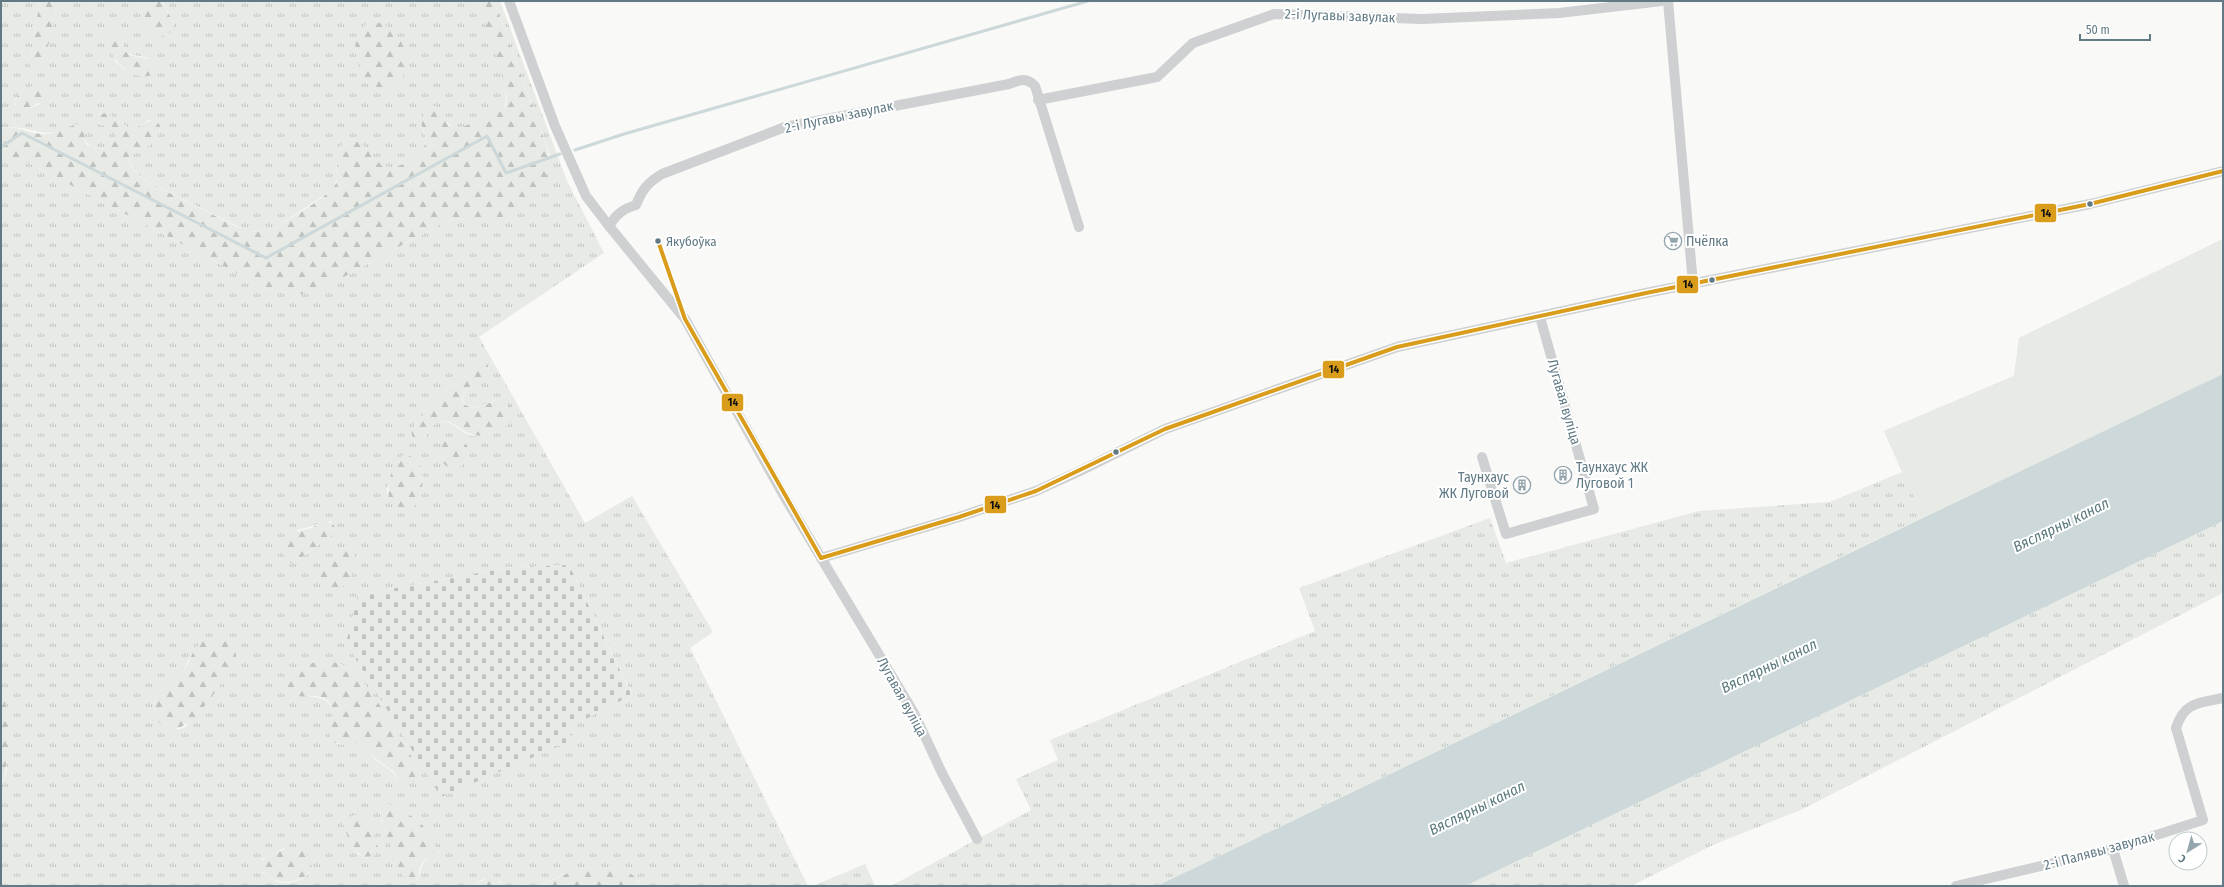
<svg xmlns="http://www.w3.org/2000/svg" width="2224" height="887" font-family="'Fira Sans Condensed',sans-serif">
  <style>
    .grass { fill: url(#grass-tufts); fill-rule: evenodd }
    .forest { fill: url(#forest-firs) }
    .cemetery { fill: url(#cemetery-stones) }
    .park { fill: #e8ebe5 }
    .water { fill: #ccd8d9 }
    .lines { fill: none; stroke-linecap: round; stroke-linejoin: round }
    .stream { stroke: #ccd8d9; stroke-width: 3 }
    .street { stroke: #ced0d1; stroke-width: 10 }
    .bus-1-casing { stroke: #fff; stroke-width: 7 }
    .bus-1 { stroke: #d99d1b; stroke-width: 4 }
    .bus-dot { fill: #617a85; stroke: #fff; stroke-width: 1.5 }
    .labels { text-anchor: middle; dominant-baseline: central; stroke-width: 4; stroke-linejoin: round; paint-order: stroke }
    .bus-label { font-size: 13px; fill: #617a85; stroke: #fff; text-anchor: start }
    .street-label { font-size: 14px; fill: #617a85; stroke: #fff }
    .poi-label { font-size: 14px; fill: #617a85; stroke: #fff; text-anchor: start }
    .water-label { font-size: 15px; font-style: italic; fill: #5d7b7e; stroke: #fff }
    .line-badge { stroke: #fff; stroke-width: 1.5 }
    .pale-badge-label { font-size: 11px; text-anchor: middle; font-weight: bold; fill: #111 }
  </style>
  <defs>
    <pattern id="grass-tufts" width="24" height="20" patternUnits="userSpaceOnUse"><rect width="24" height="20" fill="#e8ebe5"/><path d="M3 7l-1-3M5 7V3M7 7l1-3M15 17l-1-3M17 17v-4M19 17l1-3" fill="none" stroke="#bfc3bf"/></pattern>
    <pattern id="forest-firs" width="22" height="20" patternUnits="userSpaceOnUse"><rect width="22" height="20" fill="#e8ebe5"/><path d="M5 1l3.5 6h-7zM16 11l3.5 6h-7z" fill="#bfc3bf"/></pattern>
    <pattern id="cemetery-stones" width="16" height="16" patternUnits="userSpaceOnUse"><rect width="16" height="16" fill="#e8ebe5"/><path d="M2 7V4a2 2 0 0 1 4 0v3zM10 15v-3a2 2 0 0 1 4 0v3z" fill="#bfc3bf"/></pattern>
  </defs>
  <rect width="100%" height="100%" fill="#f9f9f8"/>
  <g class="grass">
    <path d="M1,1H40L29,64L38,71L50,40L57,1H144L140,12L143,21L174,23L162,1H477C485,21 517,94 502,110C496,116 469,124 460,128H454L444,120L421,126C423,131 426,136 426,141C425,157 399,170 385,167C374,164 365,150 358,142H347L336,164L338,177L332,190L274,229L265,232L247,231L148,182C139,176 126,166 130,153C146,141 150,155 160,129L149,119L139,128L132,130L107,113H98L105,125L114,129L116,136L109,146L99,149L90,147L83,137L84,132L75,125C39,143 33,123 1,128ZM383,24C401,37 408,51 404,73L356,56L357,38ZM122,34C121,57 132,54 149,58L156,68L125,70L116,62L111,50ZM25,89L40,104L25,110L15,105C14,97 19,93 25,89Z"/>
    <path d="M494,1H500L567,181L604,253L479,337L585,523L632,496L713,632L690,648L808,886H639L638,880L564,874L539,886H501V881L483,879L473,886H1V788L7,771V752L5,710L1,679V158L13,157L29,163L265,288L297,295L320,290L448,220L455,219L474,220L550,155ZM482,363L487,364L489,369C480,376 445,401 473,408L494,401L511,422C501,430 487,437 474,436C458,435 441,402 426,437L411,430L440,395ZM392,473L423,476L421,495L388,496L387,489ZM330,521L335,527L332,535L295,562L297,530C309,528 319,523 330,521ZM569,565L632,694L568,728L358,595L512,567ZM189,658L187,726L180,729H172L154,713C153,687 166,690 180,676C185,671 187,664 189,658ZM341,664C368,678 397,735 415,762L417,767L398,779C392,769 383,766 374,758C369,753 365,745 359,742C351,740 344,746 337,744L331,721L333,711C327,691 305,699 289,694L283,684L298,668ZM389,804L412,816L431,837L429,857C417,867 423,874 415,882L407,881L381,820L380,811ZM362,817L369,824L367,858C352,855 351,838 344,827ZM284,848L310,873C293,886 278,887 262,872V859Z"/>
    <polygon points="2223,239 1923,517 1157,886 891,886 1031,810 1016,779 1058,760 1050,740 1315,631 1299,588 1490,518 1506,563 1699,511 1830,502 1902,472 1884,431 2014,376 2019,338"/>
    <polygon points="2223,521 2223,593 1803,809 1713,845 1631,886 1465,886"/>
    <polygon points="865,864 875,886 813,886"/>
  </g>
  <g class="forest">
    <polygon points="40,1 57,1 50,40 39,70 36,72 31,70 29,64"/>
    <path d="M144,1L162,2L174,23C174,32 167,35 159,37C148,33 142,23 140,12Z"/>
    <path d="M477,1H494L546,144C559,188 526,216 485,220C472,222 460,217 448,220L320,290L297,295L265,288L29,163L13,157L1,158V128C19,125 29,134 45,134C59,134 68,125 79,124L84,127C86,139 80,147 99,149L109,146L116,136C114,122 101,128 93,122L91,118L93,114L107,113L132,130L153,119L160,125C158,153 143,143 130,154C126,167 139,176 148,182L237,227C250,232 261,234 274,229C287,220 328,197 335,185C343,172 327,149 347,142C374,133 369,188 414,158C419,154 425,148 426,141C426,134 421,128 421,121C423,113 433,99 441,110C448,120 441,126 460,128L501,111L506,105L507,97L498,59Z"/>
    <path d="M370,22C404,20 419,72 392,89C360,95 340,35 370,22Z"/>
    <path d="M115,29L121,31C123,36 121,42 123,47C128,60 143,55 152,60L156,68L154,74C128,87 95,42 115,29Z"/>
    <path d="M34,85L44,91L45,94L43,101L25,110L18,109L15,102C17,92 25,88 34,85Z"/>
    <path d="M482,363L487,364L489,369C485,377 442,400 473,408C487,406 500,394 512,408L513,417L511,422C496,434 478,442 461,429C456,426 451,421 444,421C429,422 429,442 416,442L413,440L411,430L440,395Z"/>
    <circle cx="454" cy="453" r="15"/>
    <path d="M406,454L419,461C425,476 425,509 404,511L390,502C385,490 392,457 406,454Z"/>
    <polygon points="326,521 333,524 335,527 332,535 295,562 289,563 284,560 283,547 291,533 311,528"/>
    <path d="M346,548L351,549L355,556L350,580C340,593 320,593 319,574L335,554Z"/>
    <path d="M216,638L224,639L235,649L236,656L233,666C221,682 182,753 158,721C154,715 153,705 156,698C160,686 172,684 180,676C195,660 188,642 216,638Z"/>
    <path d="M321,660C331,661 341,663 350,669C370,683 400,739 415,762C419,770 420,777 413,783L401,782L393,771L375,758L358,742L344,745L333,742C322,729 340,713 328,701C316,690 296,703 284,690L283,684L298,668Z"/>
    <path d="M1,679C8,707 12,761 1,788Z"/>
    <path d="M386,804C401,805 436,831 435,848C434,856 425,858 421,864C418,870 420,877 415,882L407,881L401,874L380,816L381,807Z"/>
    <path d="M354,815C369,814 375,835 378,848L374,856L363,857L351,846L343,824L346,819Z"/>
    <path d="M290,847H297L308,855L312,868C303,887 262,887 260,863L267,856Z"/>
    <path d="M593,867C608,867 636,867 639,886H539L575,870Z"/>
    <polygon points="492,875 499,878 501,886 473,886"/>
  </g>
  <polygon class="cemetery" points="569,565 632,695 568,728 573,740 441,797 346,643 358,595 512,567"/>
  <polygon class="park" points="2223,239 2223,521 1465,886 1157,886 1923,517 1884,431 2014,376 2019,338"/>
  <polygon class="water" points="2223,374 2223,521 1465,886 1157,886"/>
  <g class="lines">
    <g class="stream">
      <polyline points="1,147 22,133 266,258 487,136 506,173 560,154"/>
      <polyline points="575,150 624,134 1088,1"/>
    </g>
    <g class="street">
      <polyline points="509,1 555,126 586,196 609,226 685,319 784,496 914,713 942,773 977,839"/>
      <polyline points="1668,1 1693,284"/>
      <polyline points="1038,100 1157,77 1193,43 1274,14 1422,19 1559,13 1662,1"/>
      <path d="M609,226C616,215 622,209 636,205C642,190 647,183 662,174L785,127L1009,84C1020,80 1026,77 1035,86L1079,227"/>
      <polyline points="1482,457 1506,534 1594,509 1540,317"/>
      <polyline points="821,558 959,517 1036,491 1080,471 1165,429 1397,347 1646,293 2090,204 2223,171"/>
      <polyline points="2113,849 2124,886"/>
      <path d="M1956,886L2113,849L2203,820L2176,728C2184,702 2199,703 2223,698"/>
    </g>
    <defs>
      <g id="bus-1">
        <polyline points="658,241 685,319 821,558"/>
        <polyline points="821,558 959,517 1036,491 1165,429 1397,347 1646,293 2090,204 2223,171"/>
      </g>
    </defs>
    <use href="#bus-1" class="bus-1-casing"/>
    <use href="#bus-1" class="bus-1"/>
  </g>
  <defs>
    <symbol id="supermarket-ring" viewBox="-11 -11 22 22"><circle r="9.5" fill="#fff" stroke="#96a6ad" stroke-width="1.5"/><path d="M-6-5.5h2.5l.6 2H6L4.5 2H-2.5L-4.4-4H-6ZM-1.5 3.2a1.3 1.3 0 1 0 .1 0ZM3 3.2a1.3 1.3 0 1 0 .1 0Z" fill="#96a6ad"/></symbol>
    <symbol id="building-ring" viewBox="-11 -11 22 22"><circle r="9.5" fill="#fff" stroke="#96a6ad" stroke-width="1.5"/><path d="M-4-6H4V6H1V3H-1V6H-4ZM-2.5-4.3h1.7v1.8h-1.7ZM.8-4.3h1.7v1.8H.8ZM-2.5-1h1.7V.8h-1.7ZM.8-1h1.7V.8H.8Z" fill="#96a6ad"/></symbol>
  </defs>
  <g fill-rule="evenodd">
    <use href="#supermarket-ring" x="1663" y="231" width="20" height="20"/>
    <use href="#building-ring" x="1553" y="465" width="20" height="20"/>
    <use href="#building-ring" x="1512" y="475" width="20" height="20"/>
  </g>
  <g class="bus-dot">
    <circle cx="2090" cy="204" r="3.5"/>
    <circle cx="658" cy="241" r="3.5"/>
    <circle cx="1712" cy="280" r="3.5"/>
    <circle cx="1116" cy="452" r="3.5"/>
  </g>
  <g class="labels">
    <g class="bus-label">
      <text x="666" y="241">Якубоўка</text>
    </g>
    <g class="street-label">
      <text transform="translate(1340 16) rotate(2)">2-і Лугавы завулак</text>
      <text transform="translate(839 117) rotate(-12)">2-і Лугавы завулак</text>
      <text transform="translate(1564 402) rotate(74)">Лугавая вуліца</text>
      <text transform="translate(902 697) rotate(61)">Лугавая вуліца</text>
      <text transform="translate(2099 851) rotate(-15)">2-і Палявы завулак</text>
    </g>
    <g class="poi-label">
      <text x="1686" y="241">Пчёлка</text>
      <text x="1576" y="467">Таунхаус ЖК<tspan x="1576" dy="16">Луговой 1</tspan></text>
      <text x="1509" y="477" text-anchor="end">Таунхаус<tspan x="1509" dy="16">ЖК Луговой</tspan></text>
    </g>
    <g class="water-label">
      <text transform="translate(2061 525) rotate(-26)">Вяслярны канал</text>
      <text transform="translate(1769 666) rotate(-26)">Вяслярны канал</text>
      <text transform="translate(1477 808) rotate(-26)">Вяслярны канал</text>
    </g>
  </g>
  <g class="line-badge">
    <rect x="2034" y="203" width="23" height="20" rx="4" fill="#d99d1b"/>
    <rect x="1676" y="275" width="23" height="19" rx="4" fill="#d99d1b"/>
    <rect x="1322" y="360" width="23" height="19" rx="4" fill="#d99d1b"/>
    <rect x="721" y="393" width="23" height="19" rx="4" fill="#d99d1b"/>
    <rect x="984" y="495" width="23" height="19" rx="4" fill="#d99d1b"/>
  </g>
  <g class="pale-badge-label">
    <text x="2046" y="217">14</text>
    <text x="1688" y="288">14</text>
    <text x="1334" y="373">14</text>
    <text x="733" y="406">14</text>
    <text x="995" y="509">14</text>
  </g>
  <rect width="2224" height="887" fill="none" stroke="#617a85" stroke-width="4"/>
  <g transform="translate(2188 851) rotate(217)"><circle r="19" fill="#ffffff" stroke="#c0cace"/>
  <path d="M0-3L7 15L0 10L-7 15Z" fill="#96a6ad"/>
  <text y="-6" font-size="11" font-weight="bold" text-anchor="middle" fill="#617a85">С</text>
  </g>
  <path d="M2080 34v6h70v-6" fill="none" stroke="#617a85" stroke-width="2"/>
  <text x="2086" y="34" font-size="12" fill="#617a85" stroke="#ffffff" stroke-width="3" paint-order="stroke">50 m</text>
</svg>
